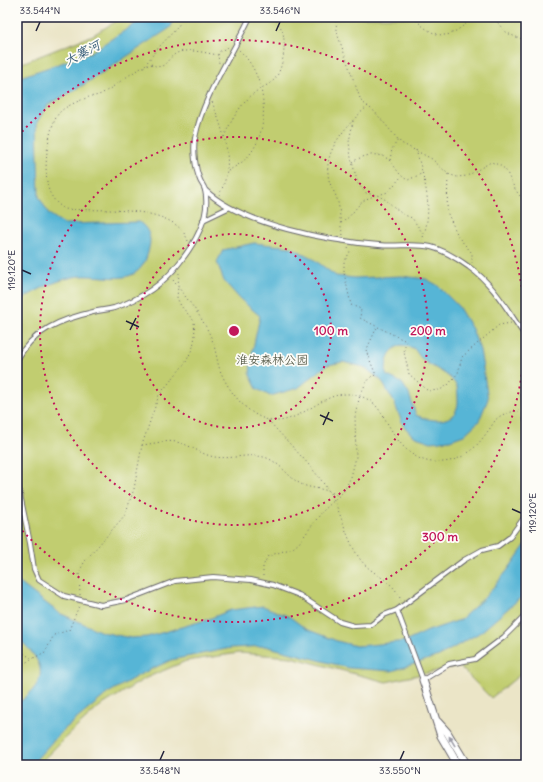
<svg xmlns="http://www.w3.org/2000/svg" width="543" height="782" font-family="Delius,'LXGW WenKai TC',sans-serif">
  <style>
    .green { fill: #c1cd6f; stroke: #727855 }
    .water { fill: #57b5d6; stroke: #3c6c88; fill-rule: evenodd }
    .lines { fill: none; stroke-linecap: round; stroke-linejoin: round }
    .pedestrian-casing { stroke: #68666c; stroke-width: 6 }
    .tertiary-casing { stroke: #68666c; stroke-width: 9 }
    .path { stroke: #68666c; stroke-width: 1; stroke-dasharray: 1 3; stroke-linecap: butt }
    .pedestrian { stroke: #fff; stroke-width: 4 }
    .tertiary { stroke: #fff; stroke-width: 7 }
    .oneway { fill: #9c9ca7 }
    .ticks { fill: none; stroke: #22223b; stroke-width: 1.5 }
    .ring { fill: none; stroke: #c2185b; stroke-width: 2; stroke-dasharray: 2 4 }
    .labels { text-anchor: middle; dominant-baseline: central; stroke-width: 3.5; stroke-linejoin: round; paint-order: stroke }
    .park-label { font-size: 12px; fill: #5a5e4d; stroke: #fdfcf7 }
    .water-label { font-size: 13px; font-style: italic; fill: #375d79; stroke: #fdfcf7 }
    .centre { fill: #c2185b; stroke: #fdfcf7; stroke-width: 2 }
    .ring-label { font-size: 12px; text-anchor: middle; font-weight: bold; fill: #c2185b; stroke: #fdfcf7; stroke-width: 3.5; stroke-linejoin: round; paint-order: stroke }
    .neatline { fill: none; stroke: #22223b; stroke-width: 1.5 }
    .ticks-label { font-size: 10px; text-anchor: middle; fill: #22223b }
  </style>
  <rect width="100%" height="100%" fill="#fdfcf7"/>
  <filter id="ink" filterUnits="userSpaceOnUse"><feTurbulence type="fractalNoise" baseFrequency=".025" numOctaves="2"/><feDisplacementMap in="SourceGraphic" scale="8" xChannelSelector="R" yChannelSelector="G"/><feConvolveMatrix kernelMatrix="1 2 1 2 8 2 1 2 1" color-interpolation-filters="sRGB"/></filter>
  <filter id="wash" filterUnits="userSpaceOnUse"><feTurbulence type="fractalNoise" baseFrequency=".012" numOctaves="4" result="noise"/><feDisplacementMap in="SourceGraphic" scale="16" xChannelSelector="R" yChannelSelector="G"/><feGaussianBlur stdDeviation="0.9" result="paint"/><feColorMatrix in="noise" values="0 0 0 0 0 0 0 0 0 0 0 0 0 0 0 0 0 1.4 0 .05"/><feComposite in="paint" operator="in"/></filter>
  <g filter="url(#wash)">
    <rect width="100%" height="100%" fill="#ebe5c7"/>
    <polygon class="green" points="123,17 526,17 526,670 491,698 459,666 386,682 291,657 239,653 186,661 146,678 99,707 66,737 38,765 17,765 17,65 93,35"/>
    <g class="water">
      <path d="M146,17H176L170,28L85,84L48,105L37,122L39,197L49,214L64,224L139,222C148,228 152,237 149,248C140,294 103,271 73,277C52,282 34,291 17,303V78L88,54Z"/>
      <path d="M254,243L291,247L312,258L336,276L355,278L401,276L426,279L437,285L458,306L472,329L480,350L488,399L479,421L464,435L450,440L431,442L413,436L403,425L394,402L381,380L364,367L343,362L327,365L298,388L270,396L257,389L250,375L251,358L260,316L240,299L224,281L217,262L223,250ZM401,345C405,346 410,347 413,348C416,350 418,355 421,358C431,368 451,373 457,387C458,392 458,398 458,403C456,425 431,422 416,415L409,394L402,383L386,375C386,361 387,351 401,345Z"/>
      <path d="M526,544V593L481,632L439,656L392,671L349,668L265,646L231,648L171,660L141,674L108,693L61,732L31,765H17V704C51,679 45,663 17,637V581L59,613L102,632L131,638L147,637L178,628L206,620L231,610L263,606L290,617L306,629L337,641L356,646L369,645L407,641L428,631L460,620L485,597L507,571Z"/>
    </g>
  </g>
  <g filter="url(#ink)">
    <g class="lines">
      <defs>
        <g id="pedestrian">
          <path d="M205,190C242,225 329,241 379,245C396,247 414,243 431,247C443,250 458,259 469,267C494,284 509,313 526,337"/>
          <polyline points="203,220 228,208"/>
          <path d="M17,360C33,330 62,319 93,312C100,310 107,310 114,308C141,299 163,285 180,262C195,243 211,216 205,190C204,186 201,183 200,180C195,168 193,150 195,138C203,95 232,56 250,17"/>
          <polyline points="526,379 523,387 526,421"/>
          <polyline points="17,480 30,543 34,569 39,580 64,596 101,605 126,600 175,581 213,577 251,580 273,585 299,595 340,622 354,626 371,625 384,615 397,610 464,560 482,550 498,546 510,537 526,515"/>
          <polyline points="397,610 423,680 449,664 475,659 504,637 526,615"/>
        </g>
        <g id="tertiary">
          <polyline points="423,680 441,736 458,765"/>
          <polyline points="438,722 447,732 467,765"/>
        </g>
      </defs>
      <use href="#pedestrian" class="pedestrian-casing"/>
      <use href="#tertiary" class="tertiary-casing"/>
      <g class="path">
        <path d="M335,17L338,36L361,101L375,112L401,143L432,159L448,174L457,177L467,176L491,162C509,168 505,171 513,185C516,192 522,198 526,204"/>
        <path d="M414,17C422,28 440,41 454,32C463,27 469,20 478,17"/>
        <path d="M492,17C498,21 500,27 505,31C511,36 519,38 526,40"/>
        <polyline points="218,55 220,51 229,47"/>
        <polyline points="145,65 159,47 176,29 184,17"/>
        <path d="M212,102C224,133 236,163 219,195"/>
        <polyline points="353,121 349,142 351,158 358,184 366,193 377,195 386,200 402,214 412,218 424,235"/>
        <path d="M224,137C232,118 242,102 258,90C263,87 270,84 274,80C283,70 287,43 282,30C280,25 276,21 273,17"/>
        <path d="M416,150C425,181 434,209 422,240"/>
        <polyline points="390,160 392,149 398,140"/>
        <path d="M352,162C364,155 380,150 391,162C397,169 399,176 408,180L421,174"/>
        <path d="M228,171C236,166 244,162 250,154C272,126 266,74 239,50"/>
        <polyline points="448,174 447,212 459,238 472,253 472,263"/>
        <polyline points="378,195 388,192 401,177"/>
        <path d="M341,223C357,213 356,200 375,196"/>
        <path d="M343,235C339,224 341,211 337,199C334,190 328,183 328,173C325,147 350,122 368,106"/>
        <path d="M188,241C174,202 99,212 64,209C58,204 54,201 50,193C42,176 47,128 59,113C65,106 81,100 89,97C93,96 97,96 101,94C118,85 132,70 151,64C166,72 165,59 177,53C188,48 206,53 218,55L219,63"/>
        <polyline points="348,248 350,252 344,262 344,273 351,305 361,309 360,318 406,341 404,352 409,374 428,391 440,390 448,385 458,373 462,357 499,325 511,323"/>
        <path d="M173,280C186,298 201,315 210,335C216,347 216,359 220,370C229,394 256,427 285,420C315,412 334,381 369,400C380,407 385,420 392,431C403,450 420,465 443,462C464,460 476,448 488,431C492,426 495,419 499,417C506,412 512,412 519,411"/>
        <path d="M268,420C288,443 311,464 328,490C341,510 345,536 358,556C370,576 394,578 401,601"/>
        <path d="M142,445C152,444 166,440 176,442C190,444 201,455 215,457C233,460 249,452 267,458C282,464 289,479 303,485C316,490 324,487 338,496"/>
        <polyline points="263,576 263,566 268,556 293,548 299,543 322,512 344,491 351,477 356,457 355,416 360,395 366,383 372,376 376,375 366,351 377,327"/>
        <polyline points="80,595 79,572 85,561 125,515 134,489 142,445 159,395 186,362 193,347 195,336 194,321 181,306 177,298 179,273"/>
        <polyline points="17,649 31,658"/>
        <polyline points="17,678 21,665 45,652 54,635 69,630 79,606"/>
      </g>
      <use href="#pedestrian" class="pedestrian"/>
      <use href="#tertiary" class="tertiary"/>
    </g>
    <defs><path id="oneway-solid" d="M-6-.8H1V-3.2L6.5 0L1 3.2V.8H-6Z"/></defs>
    <use class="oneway" href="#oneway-solid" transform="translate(452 741) rotate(-121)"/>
  </g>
  <path class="ticks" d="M36,31L40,22M276,31L280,22M22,270L31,274M126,321L139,327M130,330L136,318M320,415L333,421M323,425L329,412M512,509L521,513M160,760L164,751M400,760L404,751"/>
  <g class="ring">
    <circle cx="234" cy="331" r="97"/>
    <circle cx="234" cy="331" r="194"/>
    <path d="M18 136A291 291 0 1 1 18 526"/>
  </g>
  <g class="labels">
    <g class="park-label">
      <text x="272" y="359">淮安森林公园</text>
    </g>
    <g class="water-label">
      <text transform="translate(82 53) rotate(-28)">大寨河</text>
    </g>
  </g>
  <circle cx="234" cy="331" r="6" class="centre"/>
  <g class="ring-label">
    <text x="331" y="335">100 m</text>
    <text x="428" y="335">200 m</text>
    <text x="440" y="541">300 m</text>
  </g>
  <rect width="543" height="782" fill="none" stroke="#fdfcf7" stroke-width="44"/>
  <rect x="22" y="22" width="499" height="738" class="neatline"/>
  <g class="ticks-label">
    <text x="40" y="14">33.544°N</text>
    <text x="280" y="14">33.546°N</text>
    <text transform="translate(11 270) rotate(-90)" y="4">119.120°E</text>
    <text transform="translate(532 513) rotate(-90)" y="4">119.120°E</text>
    <text x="160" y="774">33.548°N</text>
    <text x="400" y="774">33.550°N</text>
  </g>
</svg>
